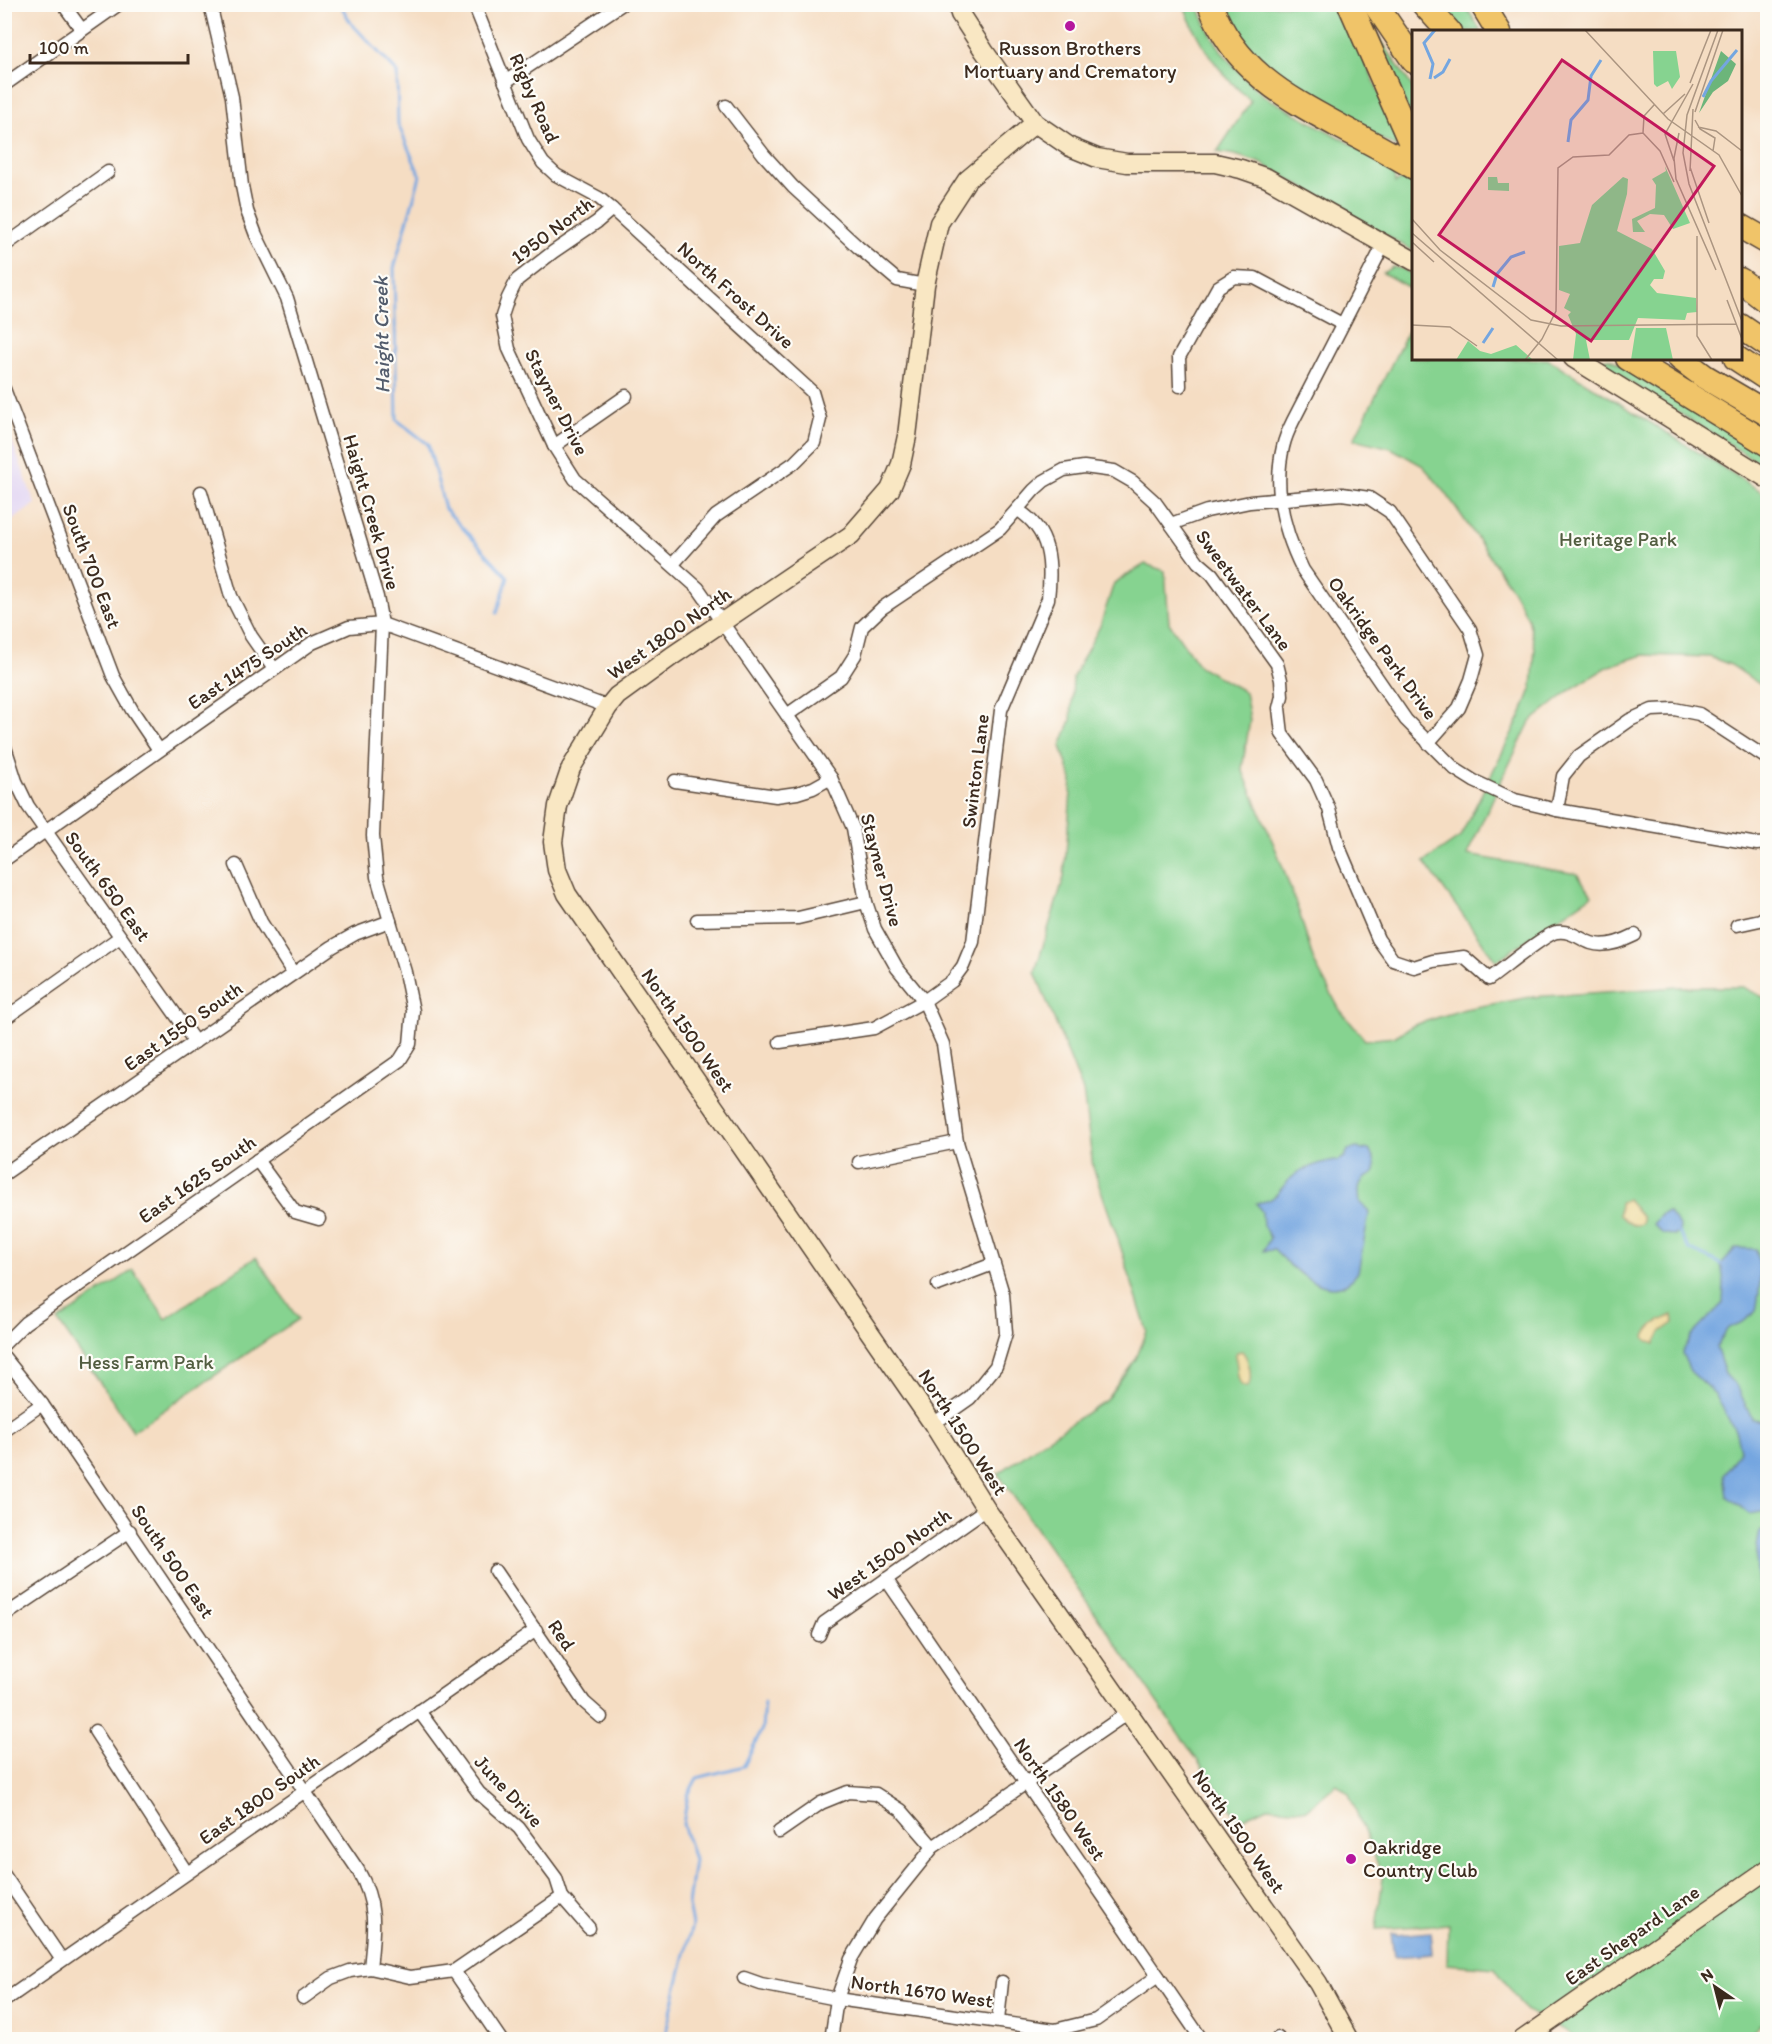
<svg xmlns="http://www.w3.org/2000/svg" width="1772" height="2044" font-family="Itim,sans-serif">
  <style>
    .built { fill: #e1d4f3 }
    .green { fill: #86d390; stroke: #607e57; stroke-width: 1.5 }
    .sand { fill: #eeda9e; stroke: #94825e; stroke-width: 1.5 }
    .water { fill: #74a6e0; stroke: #58687f; stroke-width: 1.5 }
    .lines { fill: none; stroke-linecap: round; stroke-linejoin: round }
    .stream { stroke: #74a6e0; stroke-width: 3 }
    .street-casing { stroke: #574537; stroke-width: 15 }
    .secondary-casing { stroke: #574537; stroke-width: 21 }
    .highway-casing { stroke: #574537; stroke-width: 27 }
    .street { stroke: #fff; stroke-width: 12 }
    .secondary { stroke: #f9e7c3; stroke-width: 18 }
    .highway { stroke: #f0c469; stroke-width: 24 }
    .poi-dot { fill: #b5179e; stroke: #fdfcf7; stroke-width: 2 }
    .labels { text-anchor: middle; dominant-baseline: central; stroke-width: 4.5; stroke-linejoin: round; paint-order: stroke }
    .poi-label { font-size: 20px; fill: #3b2a1e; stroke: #fdfcf7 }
    .street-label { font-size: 20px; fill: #3b2a1e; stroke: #fdfcf7 }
    .park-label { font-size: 20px; fill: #525d40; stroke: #fdfcf7 }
    .water-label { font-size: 21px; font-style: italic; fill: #525c6c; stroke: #fdfcf7 }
    .inset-river { fill: none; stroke: #74a6e0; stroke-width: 3 }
    .inset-road { fill: none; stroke: #ab9581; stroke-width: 1.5 }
    .view { fill: #c2185b; fill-opacity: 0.15; stroke: #c2185b; stroke-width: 3 }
    .inset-edge { fill: none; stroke: #3b2a1e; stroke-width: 3 }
  </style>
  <rect width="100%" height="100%" fill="#fdfcf7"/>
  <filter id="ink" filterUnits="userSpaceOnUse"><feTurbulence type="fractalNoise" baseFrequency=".0167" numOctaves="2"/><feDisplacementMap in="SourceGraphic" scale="12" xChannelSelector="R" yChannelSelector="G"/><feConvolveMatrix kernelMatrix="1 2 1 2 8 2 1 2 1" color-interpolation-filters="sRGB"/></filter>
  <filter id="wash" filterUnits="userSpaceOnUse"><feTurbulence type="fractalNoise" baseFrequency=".008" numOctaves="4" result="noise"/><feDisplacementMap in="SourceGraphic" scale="24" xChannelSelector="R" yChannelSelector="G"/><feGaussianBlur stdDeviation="1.35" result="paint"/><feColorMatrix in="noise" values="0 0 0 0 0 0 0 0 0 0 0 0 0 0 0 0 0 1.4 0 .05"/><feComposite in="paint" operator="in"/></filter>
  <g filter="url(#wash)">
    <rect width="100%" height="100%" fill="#f5ddc3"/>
    <polygon class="built" points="5,422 35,504 5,526 4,526"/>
    <g class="green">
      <path d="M1184,5H1198C1209,40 1236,72 1264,96L1393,167L1395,183L1410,175L1413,177V251L1261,163L1235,155L1217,152L1251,101C1220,74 1197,44 1184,5Z"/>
      <polygon points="1219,5 1341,5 1401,143 1397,147 1370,134 1257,64"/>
      <polygon points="1439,5 1465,5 1481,31 1462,31"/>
      <polygon points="1372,27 1413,88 1413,123"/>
      <polygon points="1392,267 1403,269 1413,275 1413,290 1383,273"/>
      <polygon points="1413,321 1414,358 1548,359 1767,495 1767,689 1731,665 1710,657 1643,655 1609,666 1573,688 1530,722 1502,779 1467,855 1577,874 1592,895 1496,961 1424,862 1460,837 1521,715 1532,687 1535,648 1528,618 1508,583 1446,493 1423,466 1391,448 1354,439"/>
      <polygon points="1592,359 1611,359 1767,454 1767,468"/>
      <polygon points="1145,564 1165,571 1169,623 1199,666 1245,692 1250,720 1242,769 1279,857 1300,915 1314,962 1340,1010 1365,1040 1394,1037 1414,1025 1465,1009 1531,997 1679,987 1743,987 1767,999 1767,2019 1744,2039 1575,2039 1566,2031 1525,2010 1495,1968 1447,1964 1448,1924 1376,1929 1383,1877 1349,1794 1337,1784 1306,1810 1267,1807 1239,1820 998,1474 1041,1443 1106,1400 1136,1359 1147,1331 1118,1239 1093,1167 1083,1091 1035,972 1064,877 1072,780 1061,746 1071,720 1073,677 1100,626 1114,583"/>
      <polygon points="256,1257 298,1319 133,1431 58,1321 133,1270 166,1319"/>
    </g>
    <g class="sand">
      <path d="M1627,1199L1642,1217V1223C1633,1229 1626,1220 1619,1215L1620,1203Z"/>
      <path d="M1673,1315L1674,1323L1661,1332L1655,1344L1648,1341L1645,1337C1650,1323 1661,1321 1673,1315Z"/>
      <path d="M1242,1351C1249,1359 1253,1377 1248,1387L1242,1386C1235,1377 1239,1367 1235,1356L1237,1352Z"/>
    </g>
    <g class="water">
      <path d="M1357,1148L1369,1150C1373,1156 1379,1168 1373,1174C1371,1176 1367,1176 1364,1179C1357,1185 1359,1194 1360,1203L1368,1210L1369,1214L1358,1272C1334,1308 1293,1270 1274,1250L1263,1251L1270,1238L1263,1225L1262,1212L1256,1203C1277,1201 1277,1192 1290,1179C1302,1168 1319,1163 1335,1160L1338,1161L1345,1157L1348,1150Z"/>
      <polygon points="1668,1212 1680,1226 1679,1233 1675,1235 1663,1234 1653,1224 1662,1214"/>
      <path d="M1736,1248L1756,1249C1763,1270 1760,1289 1756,1311L1743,1322L1728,1328L1716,1347L1725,1374L1738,1388L1752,1419L1767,1421V1511L1750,1514L1727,1496L1724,1475L1740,1450L1736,1433L1715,1394L1690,1371L1682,1353L1692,1335L1723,1303L1724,1282L1721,1264Z"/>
      <path d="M1760,1530L1767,1532L1761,1556L1767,1584V1617C1756,1587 1753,1560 1760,1530Z"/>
      <polygon points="1431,1932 1433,1954 1394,1957 1391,1933 1396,1933 1396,1935"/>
    </g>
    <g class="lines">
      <g class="stream">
        <polyline points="340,4 351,23 397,72 398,124 420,176 394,268 397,420 428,444 445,509 508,577 497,613"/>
        <polyline points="1679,1233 1689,1249 1721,1264"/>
        <polyline points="666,2040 665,2036 692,1925 688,1905 694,1860 683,1824 688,1795 697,1778 744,1766 762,1729 764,1703"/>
      </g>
    </g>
  </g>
  <g filter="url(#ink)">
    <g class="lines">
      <defs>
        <g id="street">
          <polyline points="63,4 82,30"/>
          <polyline points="474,4 528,139 543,163 556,175 599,198 612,209 812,392 820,419 814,443 794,463 716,516 673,564"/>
          <polyline points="505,82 622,4"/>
          <polyline points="4,85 119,4"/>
          <polyline points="726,106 764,155 793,187 858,247 897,280 925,285"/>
          <polyline points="612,209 597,222 553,252 517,280 508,298 502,316 509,349 554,446 575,479 698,588 831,778 853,828 866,902 875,929 897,968 924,1001 943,1044 957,1142 1003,1294 1006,1333 996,1366 970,1398 933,1424"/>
          <path d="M1384,244L1293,421C1289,429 1285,438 1283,447C1273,489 1284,532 1303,570L1406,720L1455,769L1474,781L1515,800L1557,810L1757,844L1768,843"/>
          <polyline points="4,246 108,172"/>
          <polyline points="1180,386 1179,357 1218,287 1234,277 1255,278 1342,324"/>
          <polyline points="4,389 113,676 132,710 159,750"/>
          <polyline points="554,446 626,396"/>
          <polyline points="201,492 231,596 251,636 274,669"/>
          <polyline points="1171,524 1207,511 1250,502 1342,494 1369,498 1390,512 1470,629 1478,655 1471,680 1459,708 1428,743"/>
          <path d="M787,715L841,677L855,655L862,627L882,608L1000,529L1034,490L1044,481L1064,470L1084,467L1114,471L1133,482L1155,502L1198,562L1212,574L1277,664L1281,680L1282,696L1279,708L1282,734L1316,780L1329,809L1339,847L1378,939L1393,960L1414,967L1433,961L1464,957L1489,979C1501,971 1546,933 1557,932C1570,930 1580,939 1591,943C1605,948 1623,941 1635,935"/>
          <polyline points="4,744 16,781 28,806 195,1042"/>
          <polyline points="675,781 776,796 797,793 813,788 831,778"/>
          <polyline points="1557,810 1563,776 1579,756 1630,720 1652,710 1674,709 1699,714 1768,759"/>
          <polyline points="4,860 312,643 349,627 382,624 608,707"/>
          <polyline points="236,865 261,922 293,973"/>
          <polyline points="697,920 798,918 866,902"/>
          <polyline points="1737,925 1760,920 1768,915"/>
          <polyline points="4,1019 120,937"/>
          <path d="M780,1042L874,1028L924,1001L952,981L963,966L973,942L1001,710L1048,599C1052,564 1051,531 1018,510"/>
          <polyline points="257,1160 295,1212 319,1219"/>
          <polyline points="859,1162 957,1142"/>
          <polyline points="4,1174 332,947 355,934 390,921"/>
          <polyline points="938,1285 993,1264"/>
          <polyline points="4,1344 25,1323 400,1060 410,1044 413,1011 405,972 377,877 373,836 382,624 377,597 287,298 256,235 247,211 242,186 232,97 210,4"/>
          <path d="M4,1357L42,1404L358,1870C378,1905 374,1930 370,1968"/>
          <polyline points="4,1431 42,1404"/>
          <polyline points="495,1571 584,1702 601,1717"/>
          <polyline points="886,1579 1202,2040"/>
          <polyline points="4,1616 130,1531"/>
          <polyline points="819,1635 824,1623 986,1509"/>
          <polyline points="419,1711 479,1793 519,1828 556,1878 562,1897 589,1928"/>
          <polyline points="95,1731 187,1873"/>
          <polyline points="779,1832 821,1803 848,1792 876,1794 901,1810 933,1847"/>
          <polyline points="4,1875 62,1960"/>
          <polyline points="454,1971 501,2040"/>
          <polyline points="744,1978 761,1984 837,1999 1055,2030 1096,2020 1158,1976"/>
          <polyline points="303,1998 331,1978 350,1971 370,1968 410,1977 454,1971 562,1897"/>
          <polyline points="4,2001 536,1630"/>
          <polyline points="998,2021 1002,1982"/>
          <polyline points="831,2040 837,1999 851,1959 875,1919 933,1847 1129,1712"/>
          <polyline points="1277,2040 1278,2038"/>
        </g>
        <g id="secondary">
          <polyline points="957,4 960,14 984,51 1035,123 1070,147 1097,158 1127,163 1215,163 1241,169 1267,178 1414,261"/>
          <polyline points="1035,123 967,180 939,223 925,285 907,436 901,464 890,490 851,535 672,656 617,696 608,707 571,768 558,806 553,842 557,870 567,894 933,1424 986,1509 1318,1983 1349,2040"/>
          <polyline points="1573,358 1768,479"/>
          <polyline points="1522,2040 1768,1869"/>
        </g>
        <g id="highway">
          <path d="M1210,4C1234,69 1284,96 1341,127C1366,140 1390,153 1414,167"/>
          <polyline points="1350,4 1414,150"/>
          <polyline points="1375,4 1414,61"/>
          <polyline points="1424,4 1449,32"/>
          <polyline points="1482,4 1499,32"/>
          <polyline points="1740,226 1768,242"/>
          <polyline points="1740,280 1768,302"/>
          <polyline points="1740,326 1768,345"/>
          <polyline points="1628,358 1768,444"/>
          <polyline points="1680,358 1705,377 1768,414"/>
          <polyline points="1736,358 1768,379"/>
        </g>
      </defs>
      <use href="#street" class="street-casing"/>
      <use href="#secondary" class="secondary-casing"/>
      <use href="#highway" class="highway-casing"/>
      <use href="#street" class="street"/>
      <use href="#secondary" class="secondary"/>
      <use href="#highway" class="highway"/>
    </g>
  </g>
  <g class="poi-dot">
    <circle cx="1070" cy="26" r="6"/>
    <circle cx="1351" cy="1859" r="6"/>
  </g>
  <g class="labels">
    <g class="poi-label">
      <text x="1070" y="48">Russon Brothers<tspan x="1070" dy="23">Mortuary and Crematory</tspan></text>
      <text x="1363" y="1847" text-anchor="start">Oakridge<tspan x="1363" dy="23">Country Club</tspan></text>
    </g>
    <g class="street-label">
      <text transform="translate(535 98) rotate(66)">Rigby Road</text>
      <text transform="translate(552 230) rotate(-37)">1950 North</text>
      <text transform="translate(736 295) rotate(42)">North Frost Drive</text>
      <text transform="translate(557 402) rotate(63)">Stayner Drive</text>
      <text transform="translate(372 512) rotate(74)">Haight Creek Drive</text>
      <text transform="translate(92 566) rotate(69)">South 700 East</text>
      <text transform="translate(1244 590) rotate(53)">Sweetwater Lane</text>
      <text transform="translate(669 633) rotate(-35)">West 1800 North</text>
      <text transform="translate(1383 648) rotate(54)">Oakridge Park Drive</text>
      <text transform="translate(247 666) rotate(-34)">East 1475 South</text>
      <text transform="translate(975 771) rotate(-83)">Swinton Lane</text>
      <text transform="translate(882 870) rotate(75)">Stayner Drive</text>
      <text transform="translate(108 886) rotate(54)">South 650 East</text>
      <text transform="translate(183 1026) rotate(-35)">East 1550 South</text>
      <text transform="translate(688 1030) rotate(55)">North 1500 West</text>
      <text transform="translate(197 1179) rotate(-35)">East 1625 South</text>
      <text transform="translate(963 1432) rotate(57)">North 1500 West</text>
      <text transform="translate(889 1554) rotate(-35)">West 1500 North</text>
      <text transform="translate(173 1561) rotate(56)">South 500 East</text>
      <text transform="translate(562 1635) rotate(56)">Red</text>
      <text transform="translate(509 1791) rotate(47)">June Drive</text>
      <text transform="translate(259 1799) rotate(-35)">East 1800 South</text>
      <text transform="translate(1060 1799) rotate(55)">North 1580 West</text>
      <text transform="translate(1239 1831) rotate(55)">North 1500 West</text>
      <text transform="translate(1632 1935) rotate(-35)">East Shepard Lane</text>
      <text transform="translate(922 1991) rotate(8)">North 1670 West</text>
    </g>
    <g class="park-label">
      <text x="1618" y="539">Heritage Park</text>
      <text x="146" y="1362">Hess Farm Park</text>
    </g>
    <g class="water-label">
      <text transform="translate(381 335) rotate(-91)">Haight Creek</text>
    </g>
  </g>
  <g transform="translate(1412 30)">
    <rect width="330" height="330" fill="#f5ddc3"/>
    <path d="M241,21H264L268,47L260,59L256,51L245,57L242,54ZM253,136L278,193L261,199L252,185L238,184L225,191L233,202H221L220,189L243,178L244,155L240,149L254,141ZM76,147H85L86,153H97V161L76,160ZM211,147L216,149L215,164L205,201L240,219L253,241L251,249H242L238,255L245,263L284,268L285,282L275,283L273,290L226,288L217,310H174L178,330H161L164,304L156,285L159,282L152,278L158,264L147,260V216L168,213L180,175ZM224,298H254L261,330H219ZM56,311L68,321L79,324L104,315L121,330H44Z" fill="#86d390"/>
    <path d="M309,21L324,34L316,51L301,62L287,83Z" fill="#6cb57a"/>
    <path class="inset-river" d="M22,48L31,42L38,29M18,49L21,34L12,13L23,0M291,67L299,51L325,20M156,112L159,90L176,70L179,46L189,30M81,257L85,244L99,227L113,222M71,313L81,298"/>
    <path class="inset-road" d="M173,0L256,89L307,125L330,166M306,0L275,85L271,123L277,154L330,291M278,53L299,0M242,75L232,86L231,103L248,121L262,152M283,82L311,0M251,84L273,64M283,90L288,99L303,108L301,121M286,97L304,101L330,121M267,103L262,128L264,149L304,240M262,131L253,104L281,54M278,137L297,193M278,141L281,79M0,189L28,220L119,290L149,296L324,294M0,203L146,330M285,206V306L300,330M0,212L22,232M315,270L330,309M0,295L38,297L65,316M130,309L144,281L146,138L161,127L197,125L217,105L231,103M113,330L130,309"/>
    <path class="view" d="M150,30L302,136L179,311L27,205Z"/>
    <rect width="330" height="330" class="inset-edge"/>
  </g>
  <rect width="1772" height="2044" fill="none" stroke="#fdfcf7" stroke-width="24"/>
  <g transform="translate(1715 1987) rotate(325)" stroke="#fdfcf7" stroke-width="4.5" paint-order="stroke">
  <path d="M0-4.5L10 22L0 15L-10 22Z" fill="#3b2a1e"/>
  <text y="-9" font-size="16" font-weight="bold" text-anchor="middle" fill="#3b2a1e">N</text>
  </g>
  <path d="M30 54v9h158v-9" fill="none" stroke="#3b2a1e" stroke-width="3"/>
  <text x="39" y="54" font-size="18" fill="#3b2a1e" stroke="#fdfcf7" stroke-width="4.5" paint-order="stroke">100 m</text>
</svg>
